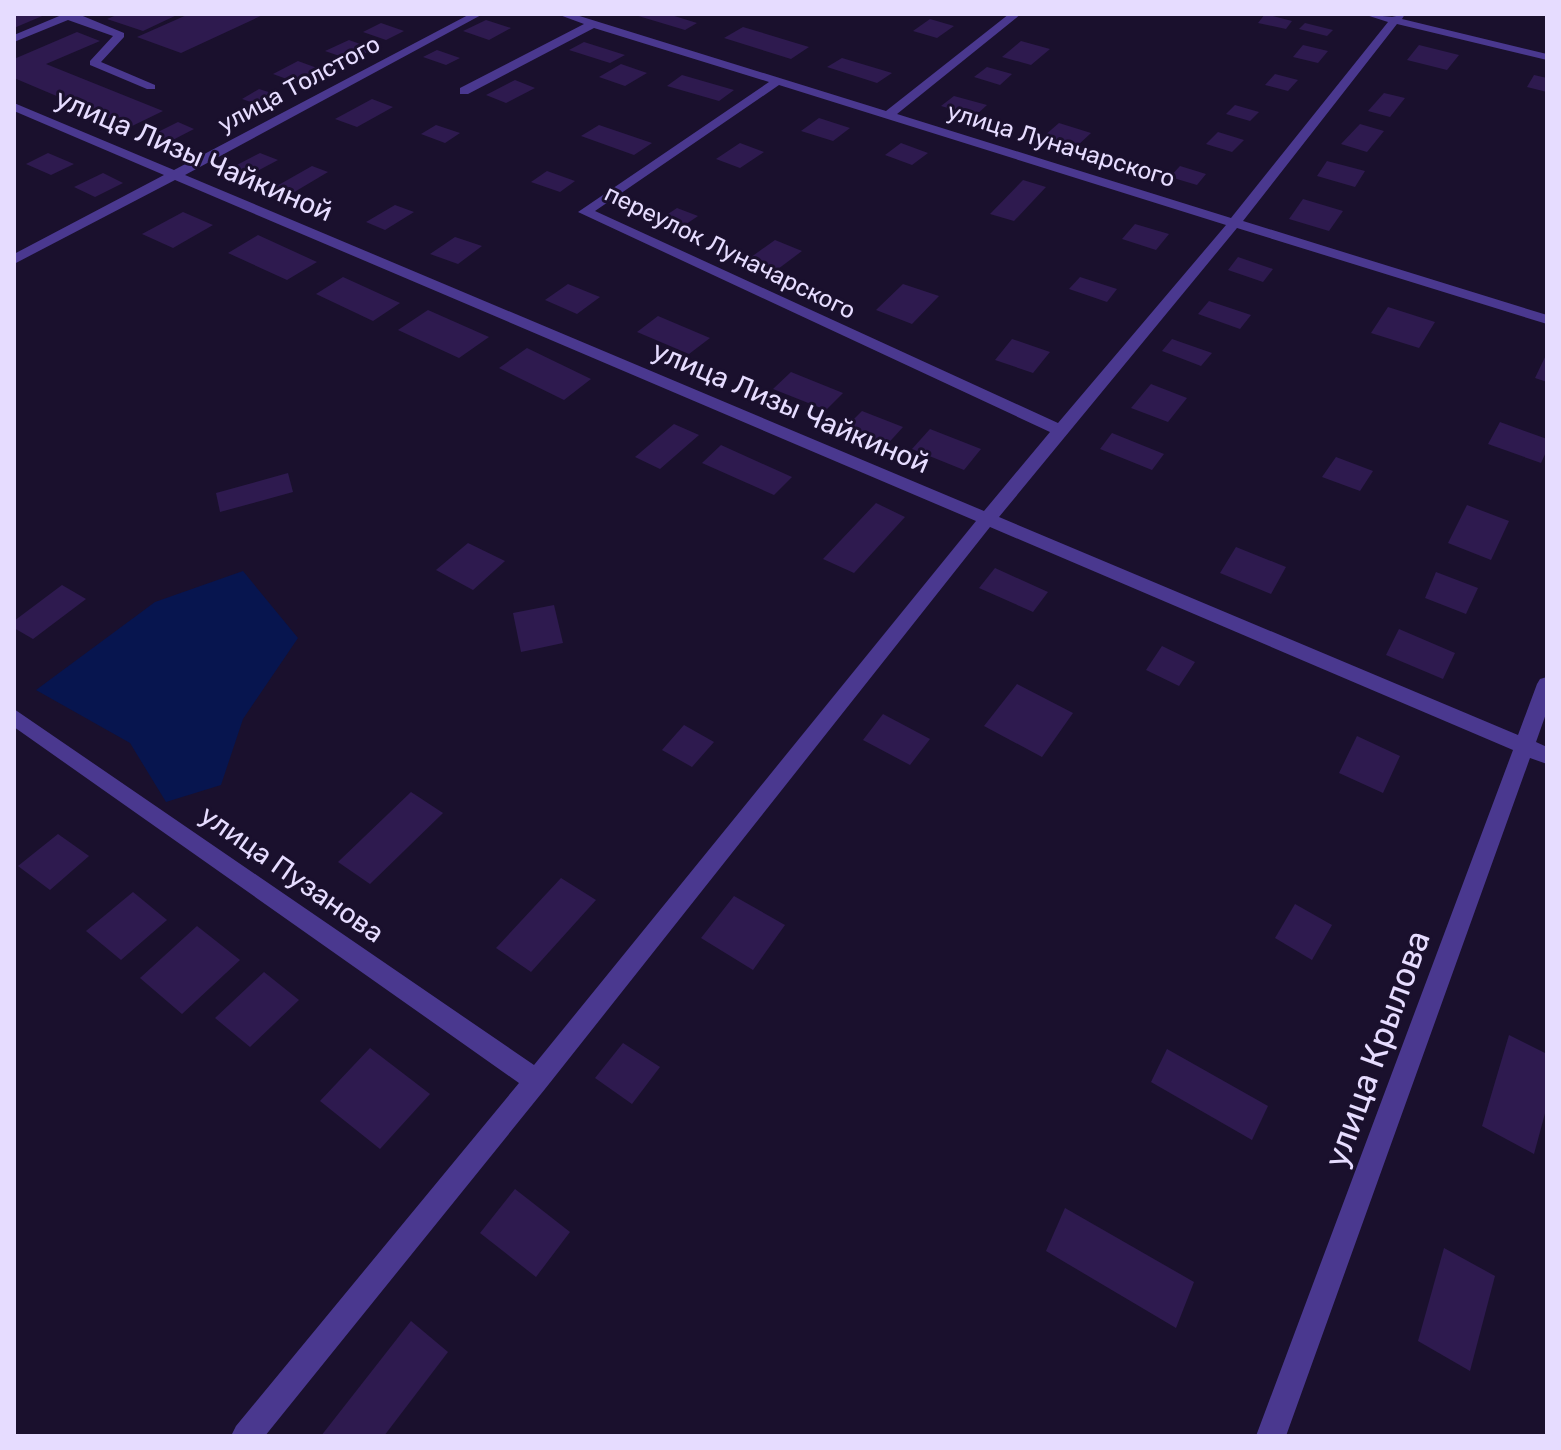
<svg xmlns="http://www.w3.org/2000/svg" width="1561" height="1450" font-family="Rubik,sans-serif">
  <style>
    .water { fill: #07154f }
    .building { fill: #2e1a4f }
    .lines { fill: none; stroke-linecap: round; stroke-linejoin: round }
    .minor { fill: #4a388f; fill-rule: evenodd }
    .labels { text-anchor: middle; dominant-baseline: central; stroke-width: 6; stroke-linejoin: round; paint-order: stroke }
    .far-street-label { font-size: 24px; fill: #e6dcff; stroke: #1a102d }
    .street-label { font-size: 28px; fill: #e6dcff; stroke: #1a102d }
    .near-street-label { font-size: 34px; fill: #e6dcff; stroke: #1a102d }
  </style>
  <rect width="100%" height="100%" fill="#1a102d"/>
  <polygon class="water" points="243,571 298,638 243,719 221,785 166,802 130,743 36,690 155,602"/>
  <g class="building">
    <polygon points="14,14 47,14 14,28"/>
    <polygon points="119,14 179,14 143,31 107,19"/>
    <polygon points="189,14 265,14 181,53 137,37"/>
    <polygon points="668,14 697,23 685,30 635,15"/>
    <polygon points="1265,14 1292,21 1286,29 1258,23"/>
    <polygon points="930,19 954,26 937,38 913,31"/>
    <polygon points="486,20 511,28 489,40 463,31"/>
    <polygon points="381,23 404,31 386,40 363,32"/>
    <polygon points="1305,23 1333,30 1327,36 1299,29"/>
    <polygon points="743,27 809,47 791,59 724,38"/>
    <polygon points="77,32 100,41 46,64 163,111 130,127 14,78 14,59"/>
    <polygon points="349,40 374,49 351,60 325,51"/>
    <polygon points="1021,41 1050,49 1031,65 1002,57"/>
    <polygon points="584,42 625,55 610,63 569,50"/>
    <polygon points="1303,45 1328,51 1318,63 1293,57"/>
    <polygon points="1419,45 1459,55 1447,70 1407,60"/>
    <polygon points="437,50 460,58 446,65 423,57"/>
    <polygon points="842,58 892,73 877,83 827,67"/>
    <polygon points="298,61 328,72 303,85 273,74"/>
    <polygon points="621,64 647,73 625,86 599,77"/>
    <polygon points="987,67 1012,74 1000,85 974,77"/>
    <polygon points="1275,74 1298,80 1288,91 1265,85"/>
    <polygon points="682,75 734,90 719,101 667,86"/>
    <polygon points="1534,75 1547,78 1547,92 1527,87"/>
    <polygon points="515,80 535,88 506,103 486,95"/>
    <polygon points="259,89 281,96 263,106 242,99"/>
    <polygon points="1384,93 1405,98 1390,117 1368,111"/>
    <polygon points="954,96 987,105 975,116 941,106"/>
    <polygon points="372,99 393,107 357,127 335,119"/>
    <polygon points="1235,105 1259,112 1250,121 1226,114"/>
    <polygon points="819,118 850,128 833,141 801,131"/>
    <polygon points="178,122 194,129 163,145 146,138"/>
    <polygon points="1059,123 1091,133 1077,146 1044,136"/>
    <polygon points="1360,124 1384,131 1367,152 1341,144"/>
    <polygon points="436,125 460,133 445,143 421,134"/>
    <polygon points="599,125 652,143 634,155 581,136"/>
    <polygon points="1218,132 1244,140 1232,152 1206,144"/>
    <polygon points="740,143 764,152 740,168 716,159"/>
    <polygon points="901,143 928,153 912,165 885,155"/>
    <polygon points="48,153 74,164 51,175 26,164"/>
    <polygon points="260,153 278,160 248,176 231,168"/>
    <polygon points="1327,161 1365,171 1355,187 1317,176"/>
    <polygon points="312,166 328,172 291,194 275,187"/>
    <polygon points="1180,166 1206,174 1197,185 1170,177"/>
    <polygon points="547,171 575,181 560,192 531,182"/>
    <polygon points="103,173 123,183 95,197 74,187"/>
    <polygon points="1023,180 1046,187 1014,221 990,214"/>
    <polygon points="1303,199 1343,211 1329,231 1289,219"/>
    <polygon points="395,205 414,212 385,230 366,222"/>
    <polygon points="677,208 698,216 676,231 656,222"/>
    <polygon points="183,212 213,225 173,248 142,234"/>
    <polygon points="1135,224 1169,234 1156,250 1122,239"/>
    <polygon points="258,235 317,262 287,280 228,253"/>
    <polygon points="455,237 482,246 458,264 430,254"/>
    <polygon points="775,240 802,251 774,272 747,260"/>
    <polygon points="1238,257 1273,269 1263,282 1228,270"/>
    <polygon points="343,277 400,303 373,321 316,294"/>
    <polygon points="1080,277 1117,289 1107,302 1069,289"/>
    <polygon points="568,284 600,297 577,314 545,300"/>
    <polygon points="903,284 939,296 912,324 876,310"/>
    <polygon points="1209,301 1251,315 1240,329 1198,314"/>
    <polygon points="1388,307 1435,322 1419,348 1371,333"/>
    <polygon points="428,310 489,337 459,358 398,330"/>
    <polygon points="658,316 710,338 689,354 637,332"/>
    <polygon points="1012,339 1050,352 1033,373 995,360"/>
    <polygon points="1172,339 1212,353 1201,366 1162,351"/>
    <polygon points="527,348 591,379 564,400 499,368"/>
    <polygon points="1547,353 1547,382 1535,378"/>
    <polygon points="791,372 843,393 826,410 773,389"/>
    <polygon points="1151,384 1187,398 1168,422 1131,408"/>
    <polygon points="862,411 903,427 883,449 841,432"/>
    <polygon points="1500,422 1547,439 1547,450 1541,463 1488,444"/>
    <polygon points="674,424 699,435 660,469 635,457"/>
    <polygon points="930,429 981,449 964,470 912,449"/>
    <polygon points="1112,433 1164,454 1152,470 1100,449"/>
    <polygon points="721,445 792,477 774,495 702,463"/>
    <polygon points="1336,457 1373,471 1360,491 1322,477"/>
    <polygon points="288,473 293,492 220,512 216,493"/>
    <polygon points="876,503 905,517 854,573 823,559"/>
    <polygon points="1467,505 1509,521 1491,560 1448,543"/>
    <polygon points="468,543 505,561 473,590 436,570"/>
    <polygon points="1236,547 1286,567 1271,594 1220,573"/>
    <polygon points="995,568 1048,592 1033,612 979,588"/>
    <polygon points="1436,572 1478,588 1466,614 1425,598"/>
    <polygon points="62,585 86,599 33,639 14,628 14,621"/>
    <polygon points="554,605 563,643 521,652 513,613"/>
    <polygon points="1399,629 1455,653 1443,679 1386,655"/>
    <polygon points="1162,646 1195,662 1179,686 1146,670"/>
    <polygon points="1017,684 1073,713 1042,757 984,726"/>
    <polygon points="883,714 930,739 910,765 863,740"/>
    <polygon points="684,725 714,742 692,767 662,750"/>
    <polygon points="1357,736 1400,756 1383,793 1339,773"/>
    <polygon points="411,792 443,813 370,884 338,862"/>
    <polygon points="58,834 89,856 50,890 18,866"/>
    <polygon points="561,878 596,900 531,972 496,948"/>
    <polygon points="133,892 167,920 121,960 86,931"/>
    <polygon points="734,896 785,925 753,970 701,938"/>
    <polygon points="1295,904 1332,925 1312,960 1275,938"/>
    <polygon points="197,926 240,960 182,1014 140,978"/>
    <polygon points="264,972 299,1000 250,1047 215,1018"/>
    <polygon points="1509,1035 1547,1054 1547,1106 1534,1154 1482,1126"/>
    <polygon points="623,1043 660,1067 632,1104 595,1078"/>
    <polygon points="370,1048 430,1094 380,1149 320,1101"/>
    <polygon points="1167,1049 1268,1106 1252,1140 1151,1082"/>
    <polygon points="515,1189 570,1232 536,1277 480,1233"/>
    <polygon points="1065,1208 1194,1282 1176,1328 1046,1251"/>
    <polygon points="1444,1248 1495,1276 1470,1371 1418,1341"/>
    <polygon points="411,1321 448,1352 384,1436 321,1436"/>
  </g>
  <g class="lines">
    <g class="minor">
      <polygon points="64,14 78,14 124,33 124,37 101,62 155,85 155,89 147,89 90,65 90,61 113,36 68,20 14,42 14,35"/>
      <path d="M470,14H483L185,175L984,511L1050,432L578,212L769,82L594,28L468,94H460V88L584,24L557,14H573L886,111L1009,14H1021L897,114L1231,218L1388,22L1363,14L1392,17L1405,14L1402,19L1547,54V60L1397,24L1243,221L1547,315V324L1237,228L999,517L1518,735L1537,684L1540,679L1547,677V711L1536,742L1547,747V764L1530,758L1286,1436H1256L1513,750L990,527L545,1089L265,1436H231L236,1426L519,1083L14,727V709L534,1065L976,521L175,180L14,264V254L164,175L14,111V103L174,170ZM779,85L1226,225L1058,423L595,211Z"/>
    </g>
  </g>
  <g class="labels">
    <g class="far-street-label">
      <text transform="translate(299 84) rotate(-28)">улица Толстого</text>
      <text transform="translate(1061 145) rotate(17)">улица Луначарского</text>
      <text transform="translate(730 252) rotate(26)">переулок Луначарского</text>
    </g>
    <g class="street-label">
      <text transform="translate(194 155) rotate(23)">улица Лизы Чайкиной</text>
      <text transform="translate(791 407) rotate(23)">улица Лизы Чайкиной</text>
      <text transform="translate(292 874) rotate(35)">улица Пузанова</text>
    </g>
    <g class="near-street-label">
      <text transform="translate(1377 1049) rotate(-70)">улица Крылова</text>
    </g>
  </g>
  <rect width="1561" height="1450" fill="none" stroke="#e6dcff" stroke-width="32"/>
</svg>
